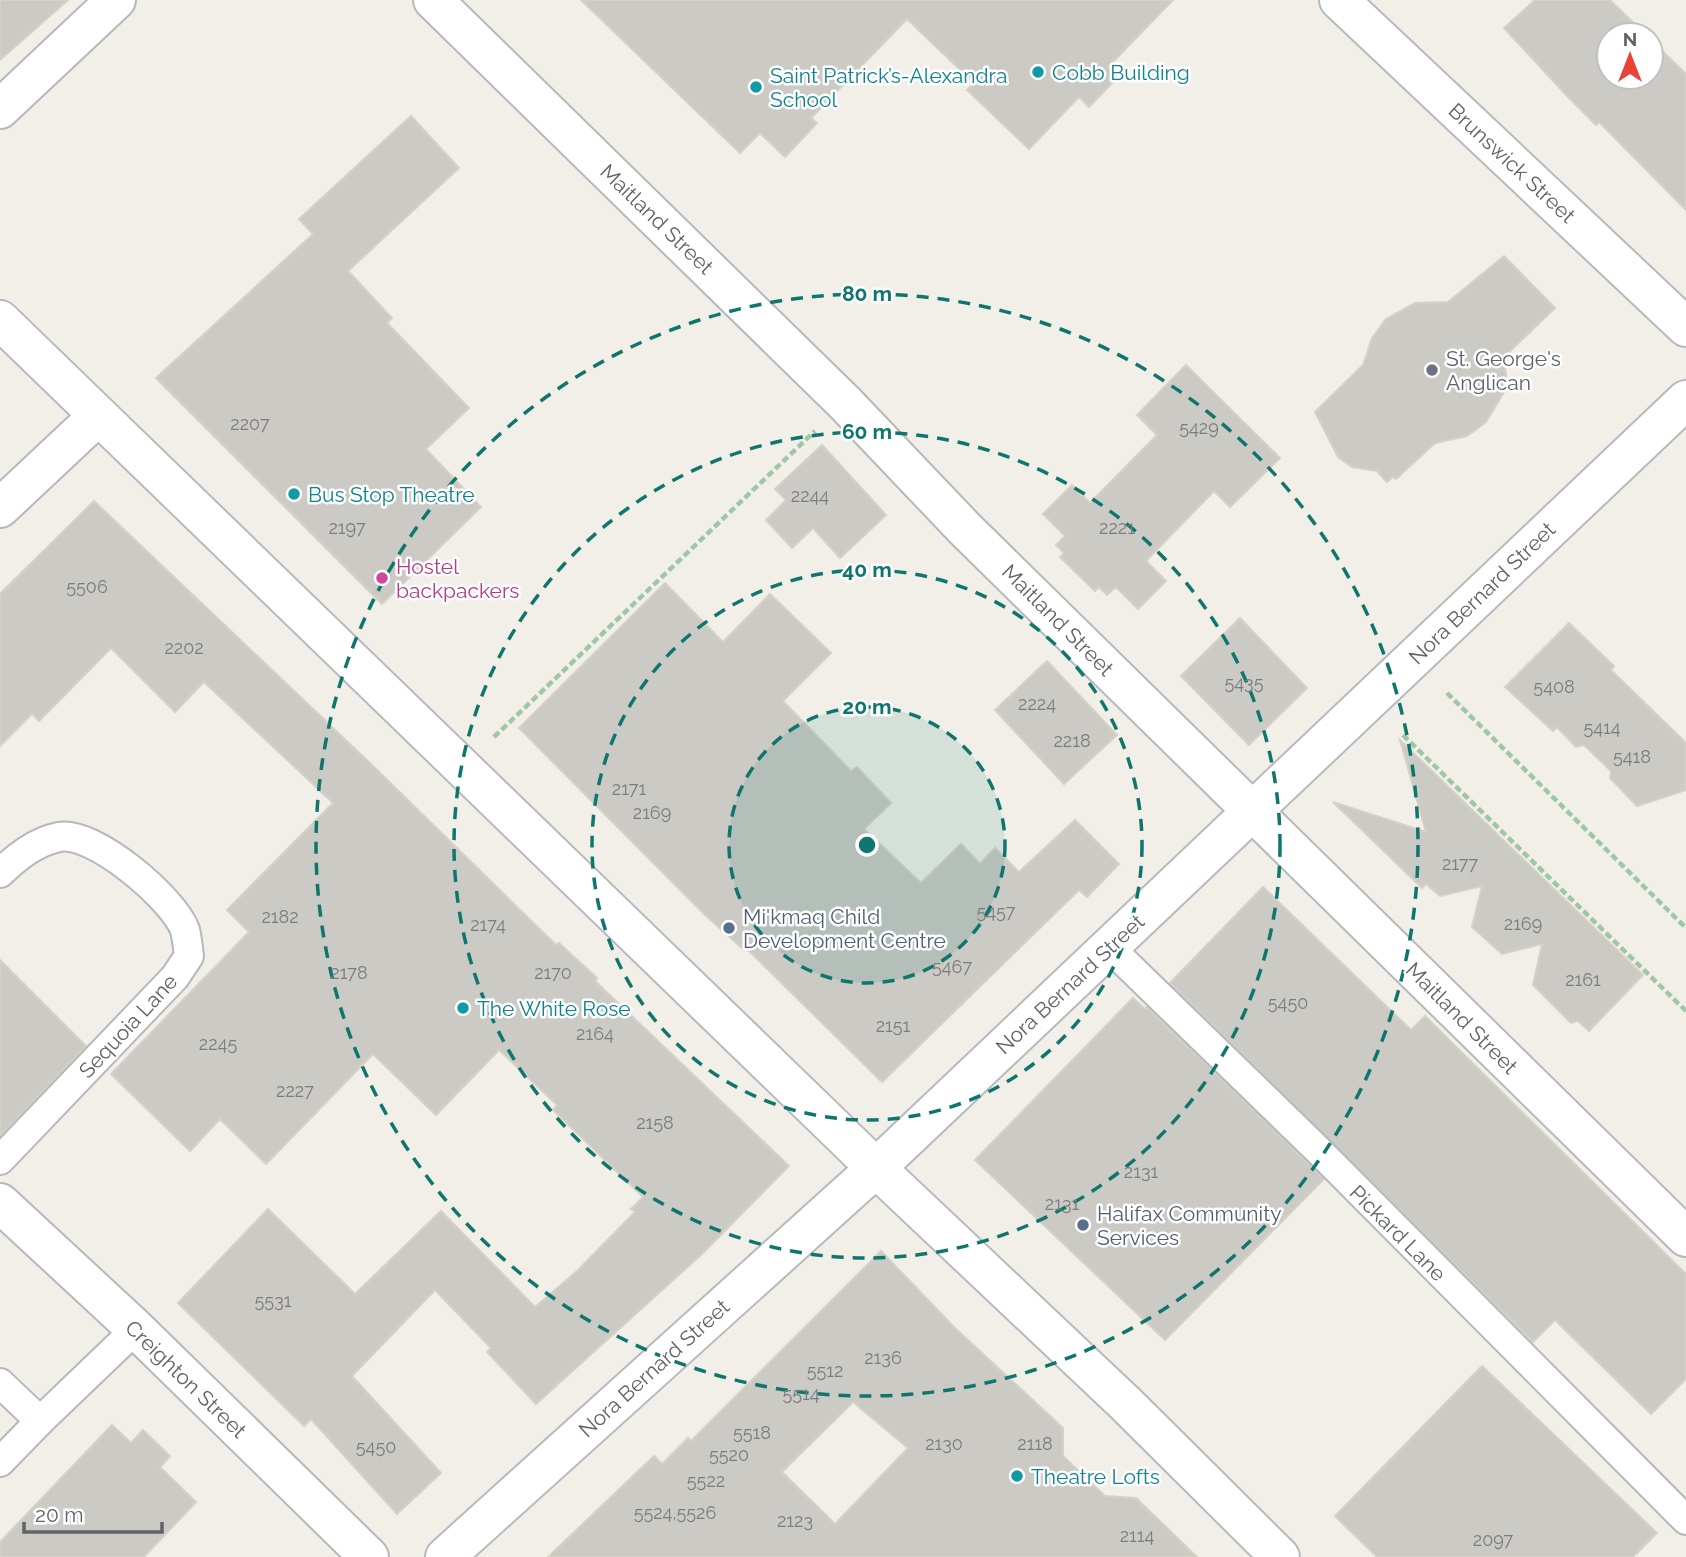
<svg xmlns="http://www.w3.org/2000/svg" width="1686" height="1557" font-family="Raleway,sans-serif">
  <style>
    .building { fill: #cccac5; stroke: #d6d1c6; stroke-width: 2; fill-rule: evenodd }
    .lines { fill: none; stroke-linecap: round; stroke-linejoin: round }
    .lane-casing { stroke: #b5b8bc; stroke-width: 32 }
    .street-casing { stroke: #b5b8bc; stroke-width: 42 }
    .secondary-casing { stroke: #b6babf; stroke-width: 42 }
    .path { stroke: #9cc7a9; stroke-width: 4.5; stroke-dasharray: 7 3.5; stroke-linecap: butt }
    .lane { stroke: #fff; stroke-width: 28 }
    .street { stroke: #fff; stroke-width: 38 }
    .secondary { stroke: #fff; stroke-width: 38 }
    .ring { fill: none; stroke: #0f766e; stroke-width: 3.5; stroke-dasharray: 12 9 }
    .culture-dot { fill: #0f9aa8; stroke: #fff; stroke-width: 2.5 }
    .worship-dot { fill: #6b7280; stroke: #fff; stroke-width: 2.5 }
    .hotel-dot { fill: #d1479c; stroke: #fff; stroke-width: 2.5 }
    .service-dot { fill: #5c6f8a; stroke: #fff; stroke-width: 2.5 }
    .labels { text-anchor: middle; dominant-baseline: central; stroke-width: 5; stroke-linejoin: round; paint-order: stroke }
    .number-label { font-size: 18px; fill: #7a7d7f }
    .culture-label { font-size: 21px; fill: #0d838f; stroke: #fff; text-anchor: start }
    .street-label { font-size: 21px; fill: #5f6368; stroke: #fff }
    .worship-label { font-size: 21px; fill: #5b616d; stroke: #fff; text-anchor: start }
    .hotel-label { font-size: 21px; fill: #b23c85; stroke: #fff; text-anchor: start }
    .service-label { font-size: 21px; fill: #4e5e75; stroke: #fff; text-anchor: start }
    .centre { fill: #0f766e; stroke: #fff; stroke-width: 3.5 }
    .ring-label { font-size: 21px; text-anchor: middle; font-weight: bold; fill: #0f766e; stroke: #fff; stroke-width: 5; stroke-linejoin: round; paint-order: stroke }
  </style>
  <rect width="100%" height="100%" fill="#f1efe8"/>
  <g class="building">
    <polygon points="0,0 68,0 0,60"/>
    <polygon points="581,0 1173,0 1108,67 1118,77 1089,107 1079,97 1029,149 967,90 974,83 907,19 811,118 817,123 785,157 760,133 740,153"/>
    <polygon points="1535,0 1610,0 1646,35 1609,35 1609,77 1651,77 1651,40 1686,74 1686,210 1599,122 1596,125 1568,97 1504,28"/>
    <polygon points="411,116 459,168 348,271 392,318 387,323 469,408 426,449 481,507 382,604 156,378 313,234 299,219"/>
    <polygon points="1504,256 1555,308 1504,357 1506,376 1503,394 1486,422 1467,436 1435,443 1396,479 1393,477 1387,482 1377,471 1352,467 1338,457 1315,412 1363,365 1372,338 1386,319 1415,303 1448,302"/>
    <polygon points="1186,365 1280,458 1230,507 1214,491 1146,561 1166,581 1138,609 1116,587 1107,595 1099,587 1095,591 1060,557 1064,553 1056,545 1065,536 1043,514 1072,485 1090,503 1157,435 1137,415"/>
    <polygon points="822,445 886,515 840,558 813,528 792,548 766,520 786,500 775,489"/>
    <polygon points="94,501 371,764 556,945 559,943 597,978 595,981 789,1166 702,1254 536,1404 487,1352 491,1348 435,1290 352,1376 441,1473 397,1514 311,1419 304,1426 178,1303 268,1209 355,1294 441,1211 535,1307 577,1271 635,1212 631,1209 643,1197 553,1110 557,1105 499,1050 436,1115 373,1054 266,1164 220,1119 190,1151 111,1074 249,932 227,910 333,803 204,682 175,712 111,648 39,721 32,714 0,746 0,594"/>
    <polygon points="665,583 723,642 770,594 831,653 783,701 851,771 857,767 891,803 864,829 921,883 961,844 980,864 995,848 1019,872 1075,820 1119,864 1087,897 1079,890 882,1082 745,947 743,949 704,914 519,728"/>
    <polygon points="1240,618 1307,688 1249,745 1181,676"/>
    <polygon points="1569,623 1614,666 1611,670 1686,743 1686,790 1637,806 1610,778 1611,771 1584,745 1576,747 1557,727 1553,731 1505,687"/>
    <polygon points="1047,661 1117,735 1064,784 995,710"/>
    <polygon points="1400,740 1643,975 1589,1031 1578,1021 1571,1023 1533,985 1542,944 1502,954 1472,927 1482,886 1440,896 1426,884 1422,888 1333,802 1426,832"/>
    <polygon points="1263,887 1411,1030 1425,1016 1686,1274 1686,1379 1651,1414 1555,1320 1533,1342 1170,983"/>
    <polygon points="0,960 86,1046 0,1136"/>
    <polygon points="1133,998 1145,1009 1147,1007 1324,1179 1165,1340 975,1160"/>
    <path d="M881,1251L955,1328L1063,1428V1456L1105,1496L1136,1498L1197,1557H548L654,1456L662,1464L688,1438L691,1441ZM853,1402L908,1448L835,1524L782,1472Z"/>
    <polygon points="1482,1366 1657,1533 1633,1557 1377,1557 1335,1516"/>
    <polygon points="112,1425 131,1443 143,1430 170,1456 160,1467 196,1502 144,1557 0,1557 0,1542"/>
  </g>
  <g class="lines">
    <defs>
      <g id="lane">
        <path d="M0,873C17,857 35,842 59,837C93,830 173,898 185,930C187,938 188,948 189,956L175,977L0,1160"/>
        <polyline points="1109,947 1318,1150 1686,1520"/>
        <polyline points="0,1383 40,1421 136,1329"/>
        <polyline points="0,1462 40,1421"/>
      </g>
      <g id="street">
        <polyline points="433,0 845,403 965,529 1686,1237"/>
        <polyline points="0,109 116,0"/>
        <polyline points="0,508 98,416"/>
        <polyline points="0,1203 136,1329 369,1557"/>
      </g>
      <g id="secondary">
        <polyline points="1339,0 1686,327"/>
        <polyline points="0,320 876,1168 1126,1404 1280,1557"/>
        <polyline points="445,1557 876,1168 1686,400"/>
      </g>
    </defs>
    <use href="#lane" class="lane-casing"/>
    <use href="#street" class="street-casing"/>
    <use href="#secondary" class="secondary-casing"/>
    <g class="path">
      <polyline points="1447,693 1686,928"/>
      <polyline points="1403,735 1686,1011"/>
      <polyline points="494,737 815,431"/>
    </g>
    <use href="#lane" class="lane"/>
    <use href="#street" class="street"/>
    <use href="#secondary" class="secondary"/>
  </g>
  <circle cx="867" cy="845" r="138" fill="#0f766e" fill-opacity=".12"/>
  <g class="ring">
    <circle cx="867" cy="845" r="138"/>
    <circle cx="867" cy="845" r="275"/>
    <circle cx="867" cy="845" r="413"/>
    <circle cx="867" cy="845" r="551"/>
  </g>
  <g class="culture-dot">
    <circle cx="1038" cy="72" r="7"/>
    <circle cx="756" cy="87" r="7"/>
    <circle cx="294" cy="494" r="7"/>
    <circle cx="463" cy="1008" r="7"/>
    <circle cx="1017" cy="1476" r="7"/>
  </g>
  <circle class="worship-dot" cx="1432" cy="370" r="7"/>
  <circle class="hotel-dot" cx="382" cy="578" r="7"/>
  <g class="service-dot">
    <circle cx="729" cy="928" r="7"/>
    <circle cx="1083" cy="1225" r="7"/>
  </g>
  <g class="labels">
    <g class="number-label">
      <text x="250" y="423">2207</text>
      <text x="1199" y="427">5429</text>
      <text x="810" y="495">2244</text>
      <text x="347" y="527">2197</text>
      <text x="1117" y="527">2221</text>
      <text x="87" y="586">5506</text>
      <text x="184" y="647">2202</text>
      <text x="1244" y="682">5435</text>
      <text x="1554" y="686">5408</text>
      <text x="1037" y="703">2224</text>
      <text x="1602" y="727">5414</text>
      <text x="1072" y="740">2218</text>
      <text x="1632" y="756">5418</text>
      <text x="629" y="788">2171</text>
      <text x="652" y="812">2169</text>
      <text x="1460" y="863">2177</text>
      <text x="996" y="911">5457</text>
      <text x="280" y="916">2182</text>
      <text x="1523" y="923">2169</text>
      <text x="488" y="924">2174</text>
      <text x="952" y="966">5467</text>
      <text x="349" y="972">2178</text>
      <text x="553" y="972">2170</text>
      <text x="1583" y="979">2161</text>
      <text x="1288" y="1002">5450</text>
      <text x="893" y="1025">2151</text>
      <text x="595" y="1033">2164</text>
      <text x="218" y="1043">2245</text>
      <text x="295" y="1090">2227</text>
      <text x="655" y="1122">2158</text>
      <text x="1141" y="1171">2131</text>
      <text x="1062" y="1203">2131</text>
      <text x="273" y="1300">5531</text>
      <text x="883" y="1357">2136</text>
      <text x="825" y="1370">5512</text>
      <text x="801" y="1393">5514</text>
      <text x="752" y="1432">5518</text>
      <text x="944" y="1443">2130</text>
      <text x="1035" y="1443">2118</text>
      <text x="376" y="1446">5450</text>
      <text x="729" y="1454">5520</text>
      <text x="706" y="1480">5522</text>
      <text x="675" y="1512">5524,5526</text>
      <text x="795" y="1520">2123</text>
      <text x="1137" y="1535">2114</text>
      <text x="1493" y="1539">2097</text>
    </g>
    <g class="culture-label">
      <text x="1052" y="72">Cobb Building</text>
      <text x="770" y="75">Saint Patrick’s-Alexandra<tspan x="770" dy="24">School</tspan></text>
      <text x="308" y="494">Bus Stop Theatre</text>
      <text x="477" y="1008">The White Rose</text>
      <text x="1031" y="1476">Theatre Lofts</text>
    </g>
    <g class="street-label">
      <text transform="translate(1512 163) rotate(43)">Brunswick Street</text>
      <text transform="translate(657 219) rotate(44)">Maitland Street</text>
      <text transform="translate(1482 593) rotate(-44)">Nora Bernard Street</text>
      <text transform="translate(1058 620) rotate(45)">Maitland Street</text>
      <text transform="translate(1070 984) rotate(-43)">Nora Bernard Street</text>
      <text transform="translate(1462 1018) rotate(45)">Maitland Street</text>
      <text transform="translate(128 1026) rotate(-47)">Sequoia Lane</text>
      <text transform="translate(1398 1233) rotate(45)">Pickard Lane</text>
      <text transform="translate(654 1368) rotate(-42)">Nora Bernard Street</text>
      <text transform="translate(186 1379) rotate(44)">Creighton Street</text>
    </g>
    <g class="worship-label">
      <text x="1446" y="358">St. George's<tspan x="1446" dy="24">Anglican</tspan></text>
    </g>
    <g class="hotel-label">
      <text x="396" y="566">Hostel<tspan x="396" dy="24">backpackers</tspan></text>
    </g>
    <g class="service-label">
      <text x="743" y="916">Mi'kmaq Child<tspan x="743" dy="24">Development Centre</tspan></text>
      <text x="1097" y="1213">Halifax Community<tspan x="1097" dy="24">Services</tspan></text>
    </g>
  </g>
  <circle cx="867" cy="845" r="10" class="centre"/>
  <g class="ring-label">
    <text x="867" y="301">80 m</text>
    <text x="867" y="439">60 m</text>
    <text x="867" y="577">40 m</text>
    <text x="867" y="714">20 m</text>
  </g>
  <g transform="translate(1630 56)"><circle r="33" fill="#ffffff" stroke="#bfc1c3" stroke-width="2"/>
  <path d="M0-5L12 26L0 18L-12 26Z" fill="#ea4335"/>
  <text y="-10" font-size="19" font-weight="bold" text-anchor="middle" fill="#5f6368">N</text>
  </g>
  <path d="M24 1522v10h138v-10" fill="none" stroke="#5f6368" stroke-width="3.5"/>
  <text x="35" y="1522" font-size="21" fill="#5f6368" stroke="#ffffff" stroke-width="5" paint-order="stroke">20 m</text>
</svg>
